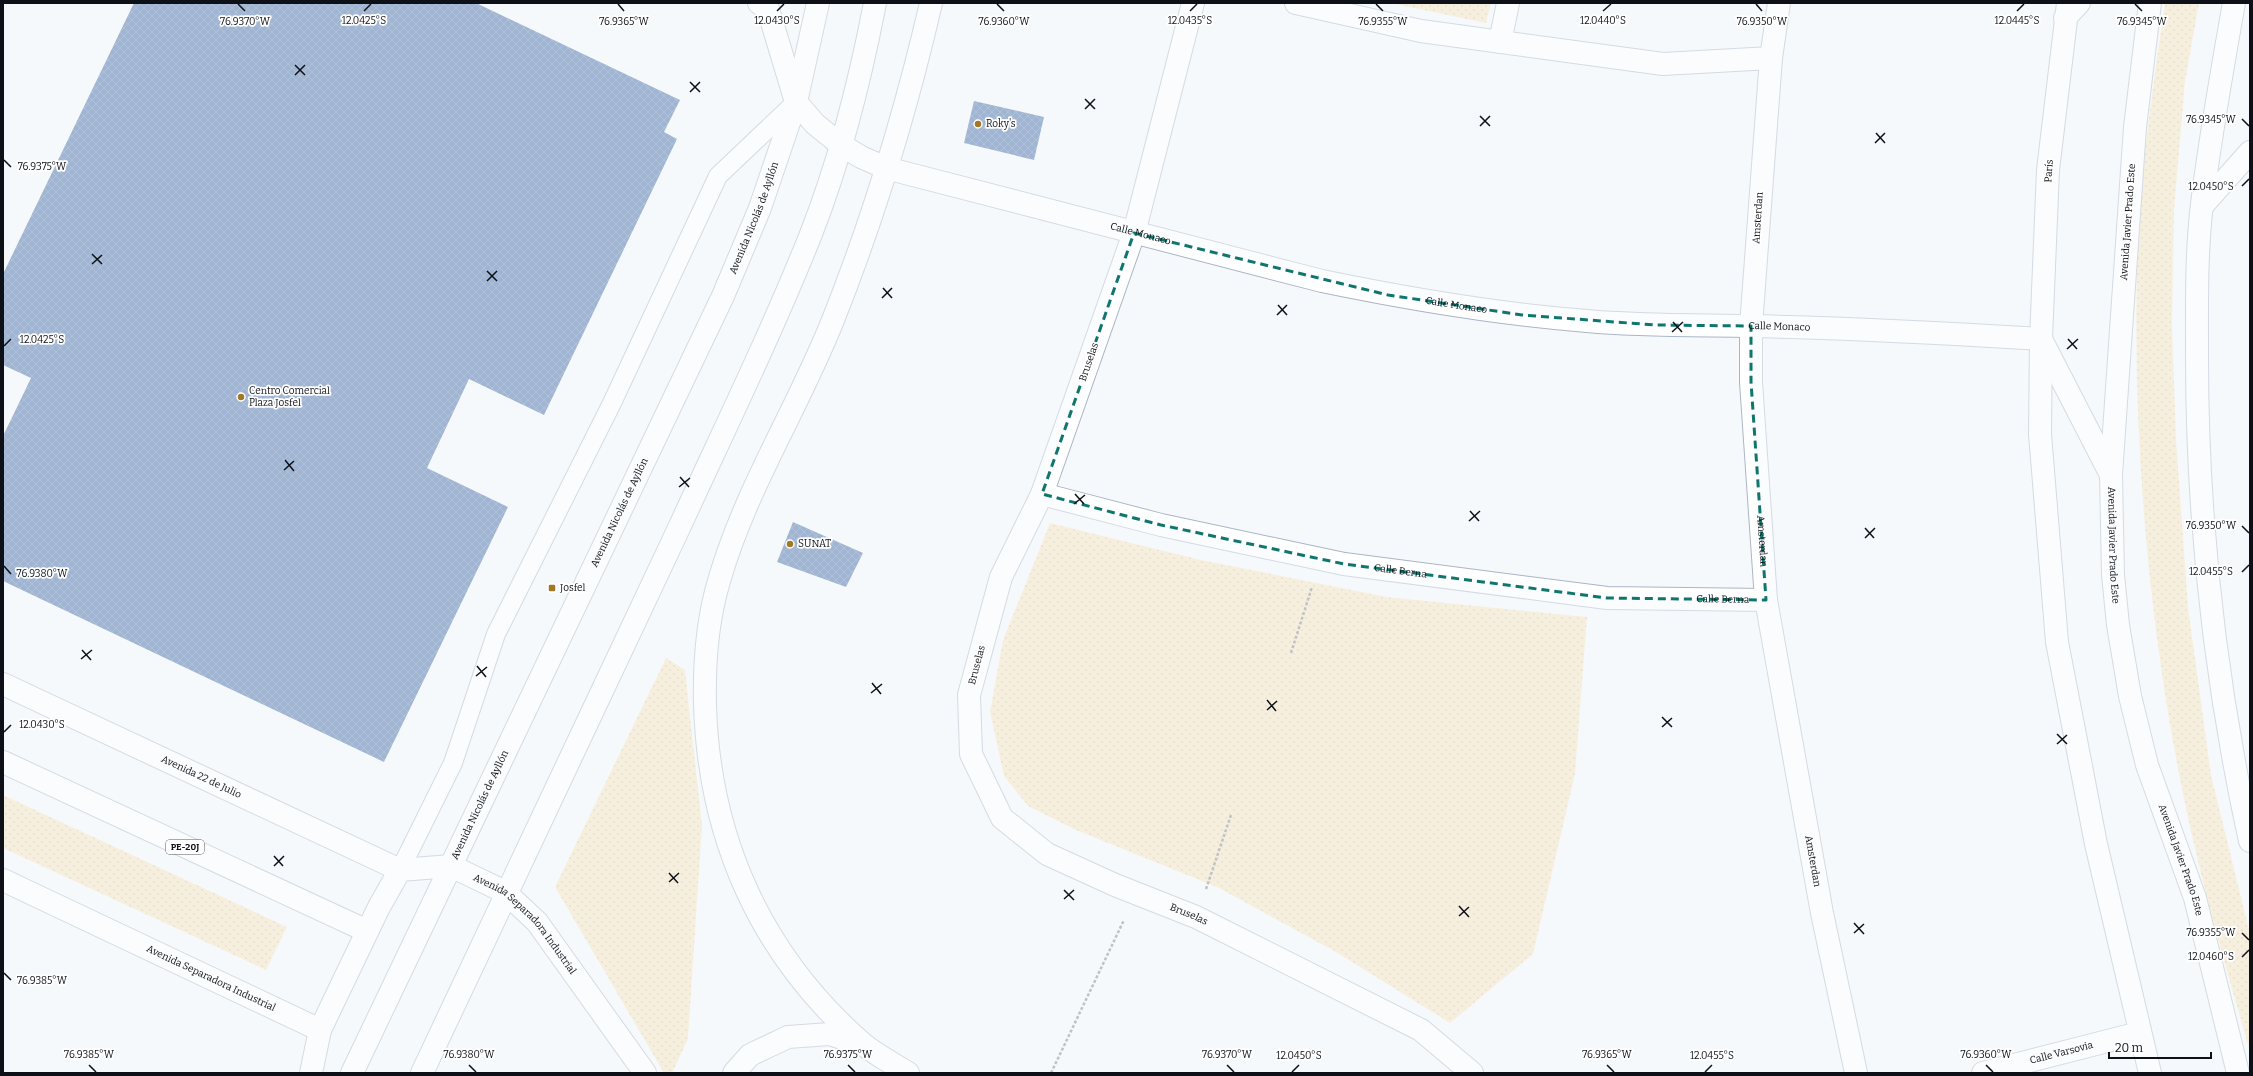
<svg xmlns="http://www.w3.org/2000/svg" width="2253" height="1076" font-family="Bitter,serif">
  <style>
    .green { fill: url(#green-dots) }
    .building { fill: url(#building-cross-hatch) }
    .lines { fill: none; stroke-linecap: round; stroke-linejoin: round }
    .lane-casing { stroke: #aab5c6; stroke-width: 20 }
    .street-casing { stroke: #aab5c6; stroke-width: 24 }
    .secondary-casing { stroke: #aab5c6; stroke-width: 24 }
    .primary-casing { stroke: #aab5c6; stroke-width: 24 }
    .path { stroke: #7c8084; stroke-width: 2.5; stroke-dasharray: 3 2; stroke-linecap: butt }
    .lane { stroke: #fff; stroke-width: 18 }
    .street { stroke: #fff; stroke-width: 22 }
    .secondary { stroke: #fff; stroke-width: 22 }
    .primary { stroke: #fff; stroke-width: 22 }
    .marked { fill: none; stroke: #0f766e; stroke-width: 3; stroke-dasharray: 8 5; stroke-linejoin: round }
    .ticks { fill: none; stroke: #0d1117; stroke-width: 1.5 }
    .poi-dot { fill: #a07826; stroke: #fff; stroke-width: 1.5 }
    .labels { text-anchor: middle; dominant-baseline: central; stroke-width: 3.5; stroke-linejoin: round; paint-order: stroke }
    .shield { fill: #fff; stroke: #56585d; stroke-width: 1 }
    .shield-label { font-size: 9px; font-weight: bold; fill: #0d1117 }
    .poi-label { font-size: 10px; fill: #0d1117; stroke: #fff; text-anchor: start }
    .street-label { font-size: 10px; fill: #0d1117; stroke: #fff }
    .ticks-label { font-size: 10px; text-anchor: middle; fill: #0d1117; stroke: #fff; stroke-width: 3.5; stroke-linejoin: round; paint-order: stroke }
  </style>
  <defs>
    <pattern id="green-dots" width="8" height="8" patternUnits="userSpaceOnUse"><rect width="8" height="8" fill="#f9e3bb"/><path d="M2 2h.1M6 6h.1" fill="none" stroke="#d4c2a0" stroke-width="1.8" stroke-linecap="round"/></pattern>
    <pattern id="building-cross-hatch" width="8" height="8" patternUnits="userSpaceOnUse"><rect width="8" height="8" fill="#3863a2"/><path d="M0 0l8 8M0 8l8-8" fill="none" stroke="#5e7ca9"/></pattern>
  </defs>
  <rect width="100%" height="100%" fill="#f6f9fc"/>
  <g class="green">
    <polygon points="1390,3 1491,3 1486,23"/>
    <path d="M2165,3H2199L2185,82L2174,210L2172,325L2176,439L2188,607L2211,775L2250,934V1052C2225,965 2200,878 2182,789C2146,609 2131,419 2138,236C2142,158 2154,80 2165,3Z"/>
    <polygon points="1050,523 1201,560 1387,597 1587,617 1575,774 1533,954 1450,1023 1336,952 1219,888 1076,830 1028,806 1004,776 990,712 1003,640"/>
    <polygon points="666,658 685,670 702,825 688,1039 672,1073 664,1073 555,887"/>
    <polygon points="3,795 287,927 266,970 3,848"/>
  </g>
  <g class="building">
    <polygon points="134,3 476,3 680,100 664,132 677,139 544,415 469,379 427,468 508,507 384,762 3,581 3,436 31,378 3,365 3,274"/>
    <polygon points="974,101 1044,117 1034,160 964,143"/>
    <polygon points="793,522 863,553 846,587 777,562"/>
  </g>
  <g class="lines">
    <defs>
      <polyline id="lane" points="400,870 453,763 496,634 612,403 718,176 796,102"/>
      <g id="street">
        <path id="s1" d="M1193,3L1134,233L1042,494L1001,577L969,695L971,754L1002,818L1047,854L1115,885L1196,917L1421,1030L1472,1073"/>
        <polyline points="1296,3 1421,31 1663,64 1771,58"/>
        <path id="s2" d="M1779,3L1771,58L1751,326V382L1766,600L1822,913L1856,1073"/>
        <polyline points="1500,42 1508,3"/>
        <path id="s3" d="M1042,494L1161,525L1344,564L1607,598L1766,600"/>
        <path id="s4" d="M1983,1073L2139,1033"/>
      </g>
      <g id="secondary">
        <path id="s5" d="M759,3L768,9L796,102L815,124L841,145L861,157L886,168L1322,281C1409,299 1498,314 1587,321C1642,326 1696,325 1751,326C1848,328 1945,333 2041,339"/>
        <polyline points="2068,3 2048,170 2041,339 2040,434 2057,642 2096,844 2150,1073"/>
        <path id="s6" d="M3,684L400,870"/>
        <path id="s7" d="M451,866L505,892L537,922L645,1073"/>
        <polyline points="734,1073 750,1055 788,1037 830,1034 860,1044"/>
        <path d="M908,1073C894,1064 876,1055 863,1044C761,955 709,839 705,705C704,663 707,621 719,581C745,490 798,408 833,320C874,217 906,111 931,3"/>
      </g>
      <g id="primary">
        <path id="s8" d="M2150,3L2135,127L2111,475L2113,575L2118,625L2130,696L2147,765L2195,898L2238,1073"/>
        <path d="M2234,3C2222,70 2210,137 2202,204C2196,254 2197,306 2197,357C2197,519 2215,682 2250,841"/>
        <polyline points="2065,18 2079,3"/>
        <polyline points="2202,206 2250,152"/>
        <polyline points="2041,339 2111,475"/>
        <polyline points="3,762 367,931"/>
        <path id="s9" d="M3,880L320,1030"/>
        <polyline points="311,1073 320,1030 379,907 400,870 451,866"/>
        <path id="s10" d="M352,1073L723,296L760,208L796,102L818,3"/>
        <path d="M422,1073C506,891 594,710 679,528C724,430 771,334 811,234C840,160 860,81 875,3"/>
      </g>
    </defs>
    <use href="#lane" class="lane-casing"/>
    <use href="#street" class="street-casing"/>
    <use href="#secondary" class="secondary-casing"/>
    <use href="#primary" class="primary-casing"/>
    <g class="path">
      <polyline points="1291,653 1312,587"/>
      <polyline points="1206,889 1231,815"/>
      <polyline points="1051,1073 1124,920"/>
    </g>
    <use href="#lane" class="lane"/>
    <use href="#street" class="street"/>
    <use href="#secondary" class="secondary"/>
    <use href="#primary" class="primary"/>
  </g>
  <path d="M0 0H2253V1076H0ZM1134,233L1388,295L1522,315L1655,325L1751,326V382L1766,600L1607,598L1344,564L1161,525L1042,494Z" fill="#f6f9fc" fill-opacity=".55" fill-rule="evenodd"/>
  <path class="marked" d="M1134,233L1388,295L1522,315L1655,325L1751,326V382L1766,600L1607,598L1344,564L1161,525L1042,494Z"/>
  <path class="ticks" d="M238,4L245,11M618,4L624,11M997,4L1004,11M1376,4L1383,11M1756,4L1762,11M2135,4L2142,11M364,11L371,4M777,11L784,4M1190,11L1197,4M1603,11L1611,4M2017,11L2024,4M295,65L305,75M295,75L305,65M690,82L700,92M690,92L700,82M1085,99L1095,109M1085,109L1095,99M1480,116L1490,126M2242,119L2249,126M1480,126L1490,116M1876,133L1885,143M1875,143L1885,133M4,160L11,167M2242,186L2249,179M92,254L102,264M92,264L102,255M487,271L497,281M487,281L497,271M883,288L892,298M882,298L892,288M1278,305L1287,315M1277,315L1287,305M1673,322L1682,332M1672,332L1683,322M2068,339L2077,349M4,346L11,339M2067,349L2078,339M285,460L294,471M284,470L294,461M680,477L689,487M679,487L690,478M1075,494L1084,504M1074,504L1085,495M1470,511L1479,521M1469,521L1480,511M2242,526L2249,533M1865,528L1874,538M1865,538L1875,528M4,566L11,574M2242,572L2249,565M82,650L91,660M81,659L92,650M477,666L486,677M476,676L487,667M872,683L881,694M871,693L882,684M1267,700L1276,711M1267,710L1277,701M1662,717L1672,727M1662,727L1672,718M4,732L11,725M2057,734L2067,744M2057,744L2067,735M274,856L283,866M274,866L284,856M669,873L678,883M669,882L679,873M1064,890L1074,900M1064,899L1074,890M1459,906L1469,917M1459,916L1469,907M1854,923L1864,934M1854,933L1864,924M2242,933L2249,940M2242,957L2249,950M4,973L11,980M89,1065L96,1072M469,1065L476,1072M848,1065L855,1072M1227,1065L1234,1072M1607,1065L1614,1072M1986,1065L1993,1072M1292,1072L1299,1065M1705,1072L1712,1065"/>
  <g class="poi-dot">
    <circle cx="978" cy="124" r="4"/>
    <circle cx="241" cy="397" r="4"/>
    <circle cx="790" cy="544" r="4"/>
    <rect x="548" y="584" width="8" height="8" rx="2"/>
  </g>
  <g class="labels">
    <rect class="shield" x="166" y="840" width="38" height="14" rx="3"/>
    <g class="shield-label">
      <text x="185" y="847">PE-20J</text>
    </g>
    <g class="poi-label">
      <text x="986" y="124">Roky's</text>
      <text x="249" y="391">Centro Comercial<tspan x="249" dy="12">Plaza Josfel</tspan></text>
      <text x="798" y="544">SUNAT</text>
      <text x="560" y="588">Josfel</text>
    </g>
    <g class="street-label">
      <text transform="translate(2049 171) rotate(-86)">París</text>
      <text stroke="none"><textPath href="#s10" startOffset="945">Avenida Nicolás de Ayllón</textPath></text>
      <text transform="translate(1758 218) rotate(-86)">Amsterdan</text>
      <text transform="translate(2128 222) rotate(-86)">Avenida Javier Prado Este</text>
      <text stroke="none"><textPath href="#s5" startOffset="484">Calle Monaco</textPath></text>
      <text stroke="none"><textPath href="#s5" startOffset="808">Calle Monaco</textPath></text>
      <text stroke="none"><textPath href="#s5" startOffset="1132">Calle Monaco</textPath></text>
      <text transform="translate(1089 362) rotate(-71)">Bruselas</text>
      <text stroke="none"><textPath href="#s10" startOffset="621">Avenida Nicolás de Ayllón</textPath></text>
      <text stroke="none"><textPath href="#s2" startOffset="540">Amsterdan</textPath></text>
      <text stroke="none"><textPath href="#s8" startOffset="544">Avenida Javier Prado Este</textPath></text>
      <text stroke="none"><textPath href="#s3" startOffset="367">Calle Berna</textPath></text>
      <text stroke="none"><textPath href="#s3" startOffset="691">Calle Berna</textPath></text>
      <text transform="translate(977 665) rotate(-75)">Bruselas</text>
      <text stroke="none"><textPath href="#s6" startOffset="219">Avenida 22 de Julio</textPath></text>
      <text stroke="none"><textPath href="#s10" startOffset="297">Avenida Nicolás de Ayllón</textPath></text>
      <text stroke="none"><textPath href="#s2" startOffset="864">Amsterdan</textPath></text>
      <text stroke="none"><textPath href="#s8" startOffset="868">Avenida Javier Prado Este</textPath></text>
      <text stroke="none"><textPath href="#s1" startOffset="1071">Bruselas</textPath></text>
      <text stroke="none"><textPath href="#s7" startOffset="96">Avenida Separadora Industrial</textPath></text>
      <text stroke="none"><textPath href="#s9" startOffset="230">Avenida Separadora Industrial</textPath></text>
      <text stroke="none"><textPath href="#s4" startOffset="81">Calle Varsovia</textPath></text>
    </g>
  </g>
  <g class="ticks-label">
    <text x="777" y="24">12.0430°S</text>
    <text x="364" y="24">12.0425°S</text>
    <text x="1190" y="24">12.0435°S</text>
    <text x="1603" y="24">12.0440°S</text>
    <text x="2017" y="24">12.0445°S</text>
    <text x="1004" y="25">76.9360°W</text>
    <text x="1383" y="25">76.9355°W</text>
    <text x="245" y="25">76.9370°W</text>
    <text x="624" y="25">76.9365°W</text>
    <text x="1762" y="25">76.9350°W</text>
    <text x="2142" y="25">76.9345°W</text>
    <text x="2211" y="123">76.9345°W</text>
    <text x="42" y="170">76.9375°W</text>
    <text x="2211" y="190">12.0450°S</text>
    <text x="42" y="343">12.0425°S</text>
    <text x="2211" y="529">76.9350°W</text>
    <text x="2211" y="575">12.0455°S</text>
    <text x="42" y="577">76.9380°W</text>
    <text x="42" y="728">12.0430°S</text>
    <text x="2211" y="936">76.9355°W</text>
    <text x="2211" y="960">12.0460°S</text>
    <text x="42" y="984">76.9385°W</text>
    <text x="89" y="1058">76.9385°W</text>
    <text x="469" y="1058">76.9380°W</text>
    <text x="848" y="1058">76.9375°W</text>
    <text x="1227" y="1058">76.9370°W</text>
    <text x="1607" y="1058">76.9365°W</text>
    <text x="1986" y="1058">76.9360°W</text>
    <text x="1299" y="1059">12.0450°S</text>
    <text x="1712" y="1059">12.0455°S</text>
  </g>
  <rect width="2253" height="1076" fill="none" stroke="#0d1117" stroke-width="8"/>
  <path d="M2109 1052v6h102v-6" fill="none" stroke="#0d1117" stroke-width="2"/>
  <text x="2115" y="1052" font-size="12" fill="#0d1117" stroke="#ffffff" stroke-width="3" paint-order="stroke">20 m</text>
</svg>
